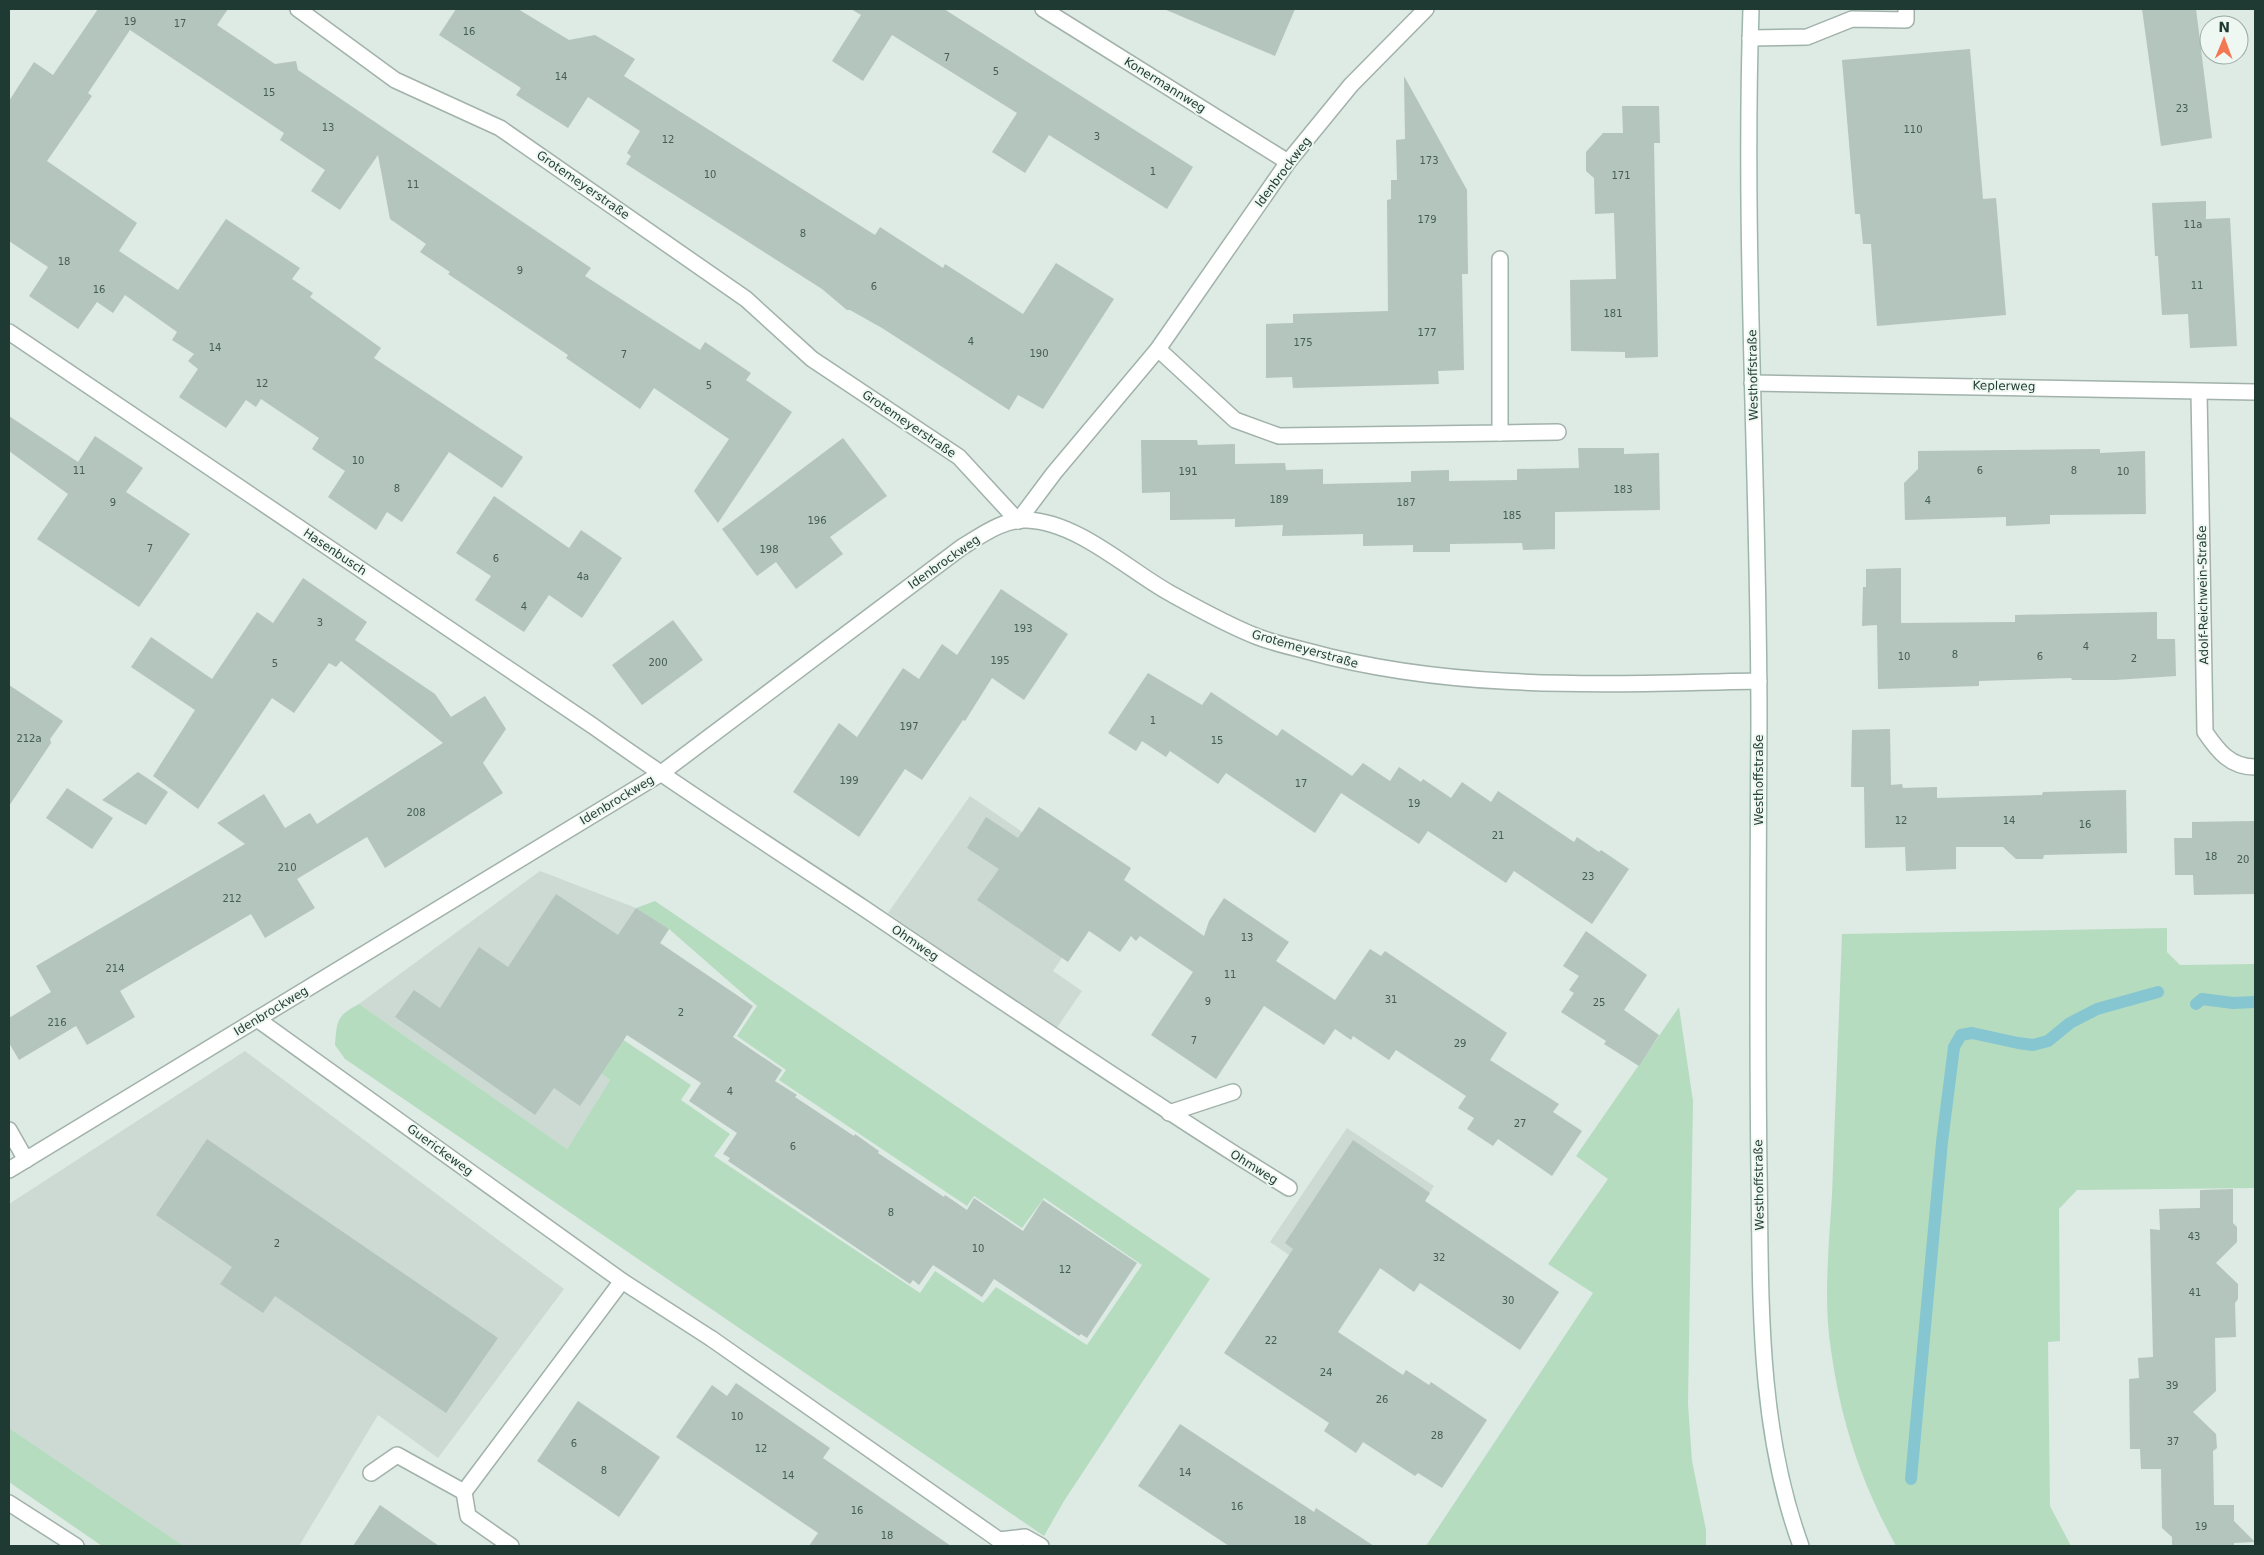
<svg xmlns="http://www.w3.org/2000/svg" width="2264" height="1555" font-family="'DejaVu Sans',sans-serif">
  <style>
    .built { fill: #ccdad3 }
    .green { fill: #b6dcc0 }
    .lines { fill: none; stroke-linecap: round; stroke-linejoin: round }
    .stream { stroke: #85c6d0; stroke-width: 12 }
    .building { fill: #b4c5bd }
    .lane-casing { stroke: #a1b2ab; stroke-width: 18 }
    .street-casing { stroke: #a1b2ab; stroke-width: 18 }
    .secondary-casing { stroke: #9db6ac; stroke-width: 18 }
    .lane { stroke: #fff; stroke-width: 15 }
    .street { stroke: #fff; stroke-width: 15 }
    .secondary { stroke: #fff; stroke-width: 15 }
    .labels { text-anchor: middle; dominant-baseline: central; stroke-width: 4; stroke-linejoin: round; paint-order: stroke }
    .number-label { font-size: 10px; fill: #445d55 }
    .street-label { font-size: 12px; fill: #1f3a32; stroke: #eef7f2 }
  </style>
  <rect width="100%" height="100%" fill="#deeae4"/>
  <g class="built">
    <polygon points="970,796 1108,891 1053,971 1082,991 1056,1029 888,913"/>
    <polygon points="540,871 636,908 669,929 583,1058 610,1080 567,1149 359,1004"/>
    <polygon points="245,1051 564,1289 438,1458 378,1415 299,1546 184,1546 9,1428 9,1204"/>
    <polygon points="1347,1128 1434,1186 1358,1302 1270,1242"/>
  </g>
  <g class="green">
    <path d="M655,901L1210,1279L1064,1501L1044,1536L345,1059L335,1045C337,1021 336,1016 359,1004L567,1149L610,1080L582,1058L604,1027L691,1085L681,1100L730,1134L714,1156L920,1293L935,1271L983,1303L996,1287L1087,1345L1142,1265L1044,1198L1022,1228L974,1196L967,1206L779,1080L786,1070L737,1036L757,1006L669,929L636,908Z"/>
    <path d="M2167,928V952L2180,965L2255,964V1188L2077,1190L2059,1209L2060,1341L2048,1342L2050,1506L2071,1546H1896C1861,1482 1841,1422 1831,1350C1823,1301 1829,1245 1832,1195C1835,1108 1839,1021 1842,934Z"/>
    <polygon points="1679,1007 1693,1101 1688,1404 1692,1461 1706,1530 1706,1546 1426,1546 1593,1293 1548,1264 1608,1179 1576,1156"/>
    <polygon points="9,1428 184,1546 102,1546 9,1482"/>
  </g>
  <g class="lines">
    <g class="stream">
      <polyline points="2196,1004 2202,999 2233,1003 2255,1002"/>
      <polyline points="1911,1479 1942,1142 1954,1047 1961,1035 1972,1033 2018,1043 2033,1045 2048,1041 2070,1023 2097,1009 2158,992"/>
    </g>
  </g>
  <g class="building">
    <polygon points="98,9 228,9 217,25 275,64 296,61 298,70 591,268 585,276 700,350 705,342 751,373 746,380 792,412 718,523 694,491 729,439 654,388 640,409 566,358 568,355 448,274 450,272 420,252 426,244 390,219 378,155 340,210 311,191 325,170 280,140 284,133 130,30 88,93 92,96 47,161 137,223 119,251 178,290 226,219 300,268 292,279 313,293 310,297 381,348 374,358 523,457 502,488 449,452 402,522 387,512 376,530 328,497 345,471 312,449 319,438 261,399 256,407 246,400 226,428 179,397 198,369 188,361 194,354 172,340 177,332 125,295 113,313 97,302 78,329 29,296 48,267 9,241 9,101 34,62 53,75"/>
    <polygon points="456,9 518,9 569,40 595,35 635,59 624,76 875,235 880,227 943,268 945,264 1023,314 1056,263 1114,299 1043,409 1018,395 1009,410 882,328 850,310 847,310 822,289 626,164 631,156 627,153 640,131 588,97 568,128 516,95 521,88 439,35"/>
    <polygon points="851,9 944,9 1193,167 1167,209 1049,135 1025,173 992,152 1017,113 892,35 863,81 832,61 861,15"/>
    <polygon points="1164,9 1295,9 1275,56"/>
    <polygon points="2142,9 2196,9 2212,138 2161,146"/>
    <polygon points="1970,49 1983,199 1996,198 2006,315 1877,326 1871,244 1863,244 1860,214 1855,214 1842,60"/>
    <polygon points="1404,76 1467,190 1468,274 1462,274 1464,370 1438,371 1439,384 1293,388 1292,377 1266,378 1266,324 1293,323 1293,314 1388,311 1387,200 1391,199 1391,180 1397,180 1396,140 1405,139"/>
    <polygon points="1622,106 1659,106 1660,143 1654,143 1658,357 1625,358 1625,352 1571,351 1570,280 1616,279 1614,213 1595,214 1594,178 1586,171 1586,152 1603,133 1623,133"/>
    <polygon points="2206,201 2206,219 2230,218 2237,346 2190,348 2188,314 2162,315 2158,256 2155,256 2152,203"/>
    <polygon points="9,416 78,462 95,436 143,468 126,492 190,534 139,607 37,539 68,494 9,451"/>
    <polygon points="843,438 887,496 830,537 843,554 796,589 776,562 757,576 722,529"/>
    <polygon points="1141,440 1197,440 1198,445 1235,444 1235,464 1285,463 1286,470 1323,469 1323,484 1411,482 1411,471 1449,470 1449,481 1517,480 1517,469 1579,468 1578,448 1624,448 1624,454 1659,453 1660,510 1555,512 1555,549 1523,550 1522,543 1450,544 1450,552 1413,552 1413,545 1363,546 1363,534 1282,536 1283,525 1235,527 1235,519 1170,520 1170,492 1142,493"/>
    <polygon points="2100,449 2100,453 2145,451 2146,514 2050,515 2050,524 2006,526 2006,517 1905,520 1904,483 1918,469 1918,451"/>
    <polygon points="494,496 569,548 581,530 622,558 582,618 549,595 524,632 475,600 491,576 456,553"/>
    <polygon points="1901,568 1901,623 2015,622 2015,615 2157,612 2157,639 2175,639 2176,676 2115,680 2072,680 2071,678 1979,681 1979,686 1878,689 1877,625 1862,626 1863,587 1866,587 1866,569"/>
    <polygon points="303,578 367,622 355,640 435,694 451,717 485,696 506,729 483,763 503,793 385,868 367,837 297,879 315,908 265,938 251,914 120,991 135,1017 87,1045 76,1026 19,1060 9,1043 9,1018 51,992 36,966 245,844 217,823 264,794 285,828 310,813 317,824 443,743 341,661 336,667 329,663 294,713 272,698 198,809 153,776 195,710 131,667 151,637 212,679 257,612 273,623"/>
    <polygon points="1001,589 1068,634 1024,700 992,678 965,721 963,720 922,780 905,769 859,837 793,792 839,723 857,737 903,668 919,679 942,644 957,655"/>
    <polygon points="673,620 703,660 642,705 612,665"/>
    <polygon points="1148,673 1202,705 1211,692 1277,736 1282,729 1352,776 1363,763 1390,781 1399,767 1421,782 1423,779 1451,798 1462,782 1491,802 1498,791 1574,842 1577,837 1599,852 1601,850 1629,869 1592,924 1514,871 1506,883 1428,831 1419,844 1341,793 1315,833 1226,773 1218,784 1170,751 1166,757 1142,741 1136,751 1108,733"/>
    <polygon points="9,685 63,721 50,739 51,743 9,806"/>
    <polygon points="1890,729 1891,785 1902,784 1903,788 1937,787 1937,798 2042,795 2043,792 2126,790 2127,853 2044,855 2043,859 2016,859 2003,847 1956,847 1956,869 1906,871 1905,847 1865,848 1864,787 1851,787 1852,730"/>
    <polygon points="138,772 168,792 146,825 102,800"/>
    <polygon points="67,788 113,818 92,849 46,818"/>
    <polygon points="1039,807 1131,868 1124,880 1204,936 1209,921 1224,898 1289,942 1276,961 1335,1000 1370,949 1381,956 1385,951 1507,1033 1490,1060 1559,1104 1553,1112 1582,1131 1552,1176 1498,1139 1493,1146 1467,1129 1474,1118 1458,1108 1466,1096 1396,1050 1389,1060 1353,1036 1351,1040 1335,1029 1324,1045 1264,1006 1216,1079 1151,1035 1193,972 1140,936 1136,941 1131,936 1120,952 1089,931 1068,962 977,900 999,869 967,848 986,817 1018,838"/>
    <polygon points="2255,821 2255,894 2194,895 2193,875 2175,875 2174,838 2192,838 2192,822"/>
    <polygon points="556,894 618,935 636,908 669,929 660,943 753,1006 733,1037 782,1070 775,1081 797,1095 795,1097 854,1136 855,1134 879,1151 878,1153 944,1197 945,1195 967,1210 974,1198 1023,1231 1043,1200 1137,1263 1087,1338 1081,1334 1079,1336 994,1279 982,1297 933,1265 919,1285 913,1280 910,1284 728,1161 730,1158 723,1154 737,1133 689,1101 701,1083 627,1035 580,1106 554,1088 535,1115 395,1017 414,990 440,1008 479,947 508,967"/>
    <polygon points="1586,931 1647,975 1624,1010 1659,1035 1639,1066 1604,1044 1606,1041 1561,1012 1574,993 1569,990 1579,976 1563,966"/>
    <polygon points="207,1139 498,1338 446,1413 275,1296 263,1313 220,1284 232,1267 156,1215"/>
    <polygon points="1353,1140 1430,1193 1425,1201 1559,1292 1520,1350 1420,1283 1414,1292 1380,1268 1338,1332 1403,1375 1406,1370 1429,1385 1431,1382 1487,1420 1442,1488 1418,1473 1415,1476 1363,1442 1356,1453 1324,1431 1329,1423 1224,1353 1293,1249 1285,1243"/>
    <polygon points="2233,1189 2233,1223 2237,1227 2237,1242 2216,1263 2238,1284 2238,1299 2235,1303 2236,1337 2215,1338 2216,1391 2193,1412 2216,1434 2217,1448 2213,1451 2214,1505 2234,1505 2234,1521 2255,1542 2234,1543 2234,1546 2172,1546 2172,1537 2162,1528 2161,1469 2141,1469 2140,1449 2130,1449 2129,1379 2139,1378 2138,1358 2153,1357 2150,1229 2160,1230 2159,1209 2200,1208 2200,1190"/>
    <polygon points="736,1383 830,1448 823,1458 951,1546 809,1546 818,1533 676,1437 712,1385 727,1396"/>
    <polygon points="578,1401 660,1457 619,1517 537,1461"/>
    <polygon points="1180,1424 1314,1512 1316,1508 1374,1546 1229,1546 1138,1486"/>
    <polygon points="380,1505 439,1546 353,1546"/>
  </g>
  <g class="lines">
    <defs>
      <g id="lane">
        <polyline points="1750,38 1807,37 1852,19 1906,20 1906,9"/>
        <polyline points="1241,1158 1289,1188"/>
        <polyline points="712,1339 999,1540 1025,1537 1041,1546"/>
        <polyline points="371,1473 397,1455 464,1492 622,1281"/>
        <polyline points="464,1492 468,1516 511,1546"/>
      </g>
      <g id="street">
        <polyline points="298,9 395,80 500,128 746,299 812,359 959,457 1018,521"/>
        <polyline points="1043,9 1288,162"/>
        <path d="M9,332L593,726C681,789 772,847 862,907C988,992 1113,1077 1241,1158"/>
        <polyline points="1158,349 1235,420 1279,436 1500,433 1500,259"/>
        <polyline points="1752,383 2255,392"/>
        <path d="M2199,392L2205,732C2218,751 2230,767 2255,767"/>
        <polyline points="1500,433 1558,432"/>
        <polyline points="1018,521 1054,473 1158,349 1288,162 1351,85 1426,9"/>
        <polyline points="257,1019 622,1281 712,1339"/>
        <polyline points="1169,1113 1233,1092"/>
        <polyline points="9,1130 26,1160"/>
        <path d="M9,1170L660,774L962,547C982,535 1003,519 1027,520C1077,522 1126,568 1168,592C1197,608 1227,625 1258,637C1274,643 1291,647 1307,651C1454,692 1608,684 1759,681"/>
        <polyline points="9,1503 76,1546"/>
      </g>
      <path id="secondary" d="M1751,9C1743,246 1759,484 1759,722C1758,871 1757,1021 1759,1171C1761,1297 1757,1426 1801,1546"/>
    </defs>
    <use href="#lane" class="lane-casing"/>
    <use href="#street" class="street-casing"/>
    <use href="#secondary" class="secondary-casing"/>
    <use href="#lane" class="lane"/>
    <use href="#street" class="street"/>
    <use href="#secondary" class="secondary"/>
  </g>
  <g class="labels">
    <g class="number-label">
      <text x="130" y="21">19</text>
      <text x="180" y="23">17</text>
      <text x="469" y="31">16</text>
      <text x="947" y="57">7</text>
      <text x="996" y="71">5</text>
      <text x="561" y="76">14</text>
      <text x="269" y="92">15</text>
      <text x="2182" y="108">23</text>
      <text x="328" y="127">13</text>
      <text x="1913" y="129">110</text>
      <text x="1097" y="136">3</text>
      <text x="668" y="139">12</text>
      <text x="1429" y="160">173</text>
      <text x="1153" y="171">1</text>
      <text x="710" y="174">10</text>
      <text x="1621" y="175">171</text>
      <text x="413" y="184">11</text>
      <text x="1427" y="219">179</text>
      <text x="2193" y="224">11a</text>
      <text x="803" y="233">8</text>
      <text x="64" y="261">18</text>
      <text x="520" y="270">9</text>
      <text x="2197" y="285">11</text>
      <text x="874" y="286">6</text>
      <text x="99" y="289">16</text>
      <text x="1613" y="313">181</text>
      <text x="1427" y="332">177</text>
      <text x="971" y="341">4</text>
      <text x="1303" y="342">175</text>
      <text x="215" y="347">14</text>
      <text x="1039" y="353">190</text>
      <text x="624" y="354">7</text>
      <text x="262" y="383">12</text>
      <text x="709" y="385">5</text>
      <text x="358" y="460">10</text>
      <text x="79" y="470">11</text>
      <text x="1980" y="470">6</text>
      <text x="2074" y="470">8</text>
      <text x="1188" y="471">191</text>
      <text x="2123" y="471">10</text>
      <text x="397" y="488">8</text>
      <text x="1623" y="489">183</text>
      <text x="1279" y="499">189</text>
      <text x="1928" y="500">4</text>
      <text x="113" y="502">9</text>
      <text x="1406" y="502">187</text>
      <text x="1512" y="515">185</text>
      <text x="817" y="520">196</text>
      <text x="150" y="548">7</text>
      <text x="769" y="549">198</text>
      <text x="496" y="558">6</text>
      <text x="583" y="576">4a</text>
      <text x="524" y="606">4</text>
      <text x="320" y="622">3</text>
      <text x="1023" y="628">193</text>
      <text x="2086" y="646">4</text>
      <text x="1955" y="654">8</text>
      <text x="1904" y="656">10</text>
      <text x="2040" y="656">6</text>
      <text x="2134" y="658">2</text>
      <text x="1000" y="660">195</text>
      <text x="658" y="662">200</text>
      <text x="275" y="663">5</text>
      <text x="1153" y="720">1</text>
      <text x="909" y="726">197</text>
      <text x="29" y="738">212a</text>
      <text x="1217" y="740">15</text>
      <text x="849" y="780">199</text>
      <text x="1301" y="783">17</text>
      <text x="1414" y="803">19</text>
      <text x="416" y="812">208</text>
      <text x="1901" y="820">12</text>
      <text x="2009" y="820">14</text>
      <text x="2085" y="824">16</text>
      <text x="1498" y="835">21</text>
      <text x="2211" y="856">18</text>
      <text x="2243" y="859">20</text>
      <text x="287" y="867">210</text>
      <text x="1588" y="876">23</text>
      <text x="232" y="898">212</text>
      <text x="1247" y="937">13</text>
      <text x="115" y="968">214</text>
      <text x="1230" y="974">11</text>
      <text x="1391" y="999">31</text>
      <text x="1208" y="1001">9</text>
      <text x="1599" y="1002">25</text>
      <text x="681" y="1012">2</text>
      <text x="57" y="1022">216</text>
      <text x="1194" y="1040">7</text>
      <text x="1460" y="1043">29</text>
      <text x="730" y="1091">4</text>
      <text x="1520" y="1123">27</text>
      <text x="793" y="1146">6</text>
      <text x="891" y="1212">8</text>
      <text x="2194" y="1236">43</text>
      <text x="277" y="1243">2</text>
      <text x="978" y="1248">10</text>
      <text x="1439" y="1257">32</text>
      <text x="1065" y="1269">12</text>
      <text x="2195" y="1292">41</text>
      <text x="1508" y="1300">30</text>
      <text x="1271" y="1340">22</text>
      <text x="1326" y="1372">24</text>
      <text x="2172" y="1385">39</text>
      <text x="1382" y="1399">26</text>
      <text x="737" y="1416">10</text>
      <text x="1437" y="1435">28</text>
      <text x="2173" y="1441">37</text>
      <text x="574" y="1443">6</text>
      <text x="761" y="1448">12</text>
      <text x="604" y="1470">8</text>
      <text x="1185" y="1472">14</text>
      <text x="788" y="1475">14</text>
      <text x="1237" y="1506">16</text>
      <text x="857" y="1510">16</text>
      <text x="1300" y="1520">18</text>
      <text x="2201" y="1526">19</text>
      <text x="887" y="1535">18</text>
    </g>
    <g class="street-label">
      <text transform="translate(1165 85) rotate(32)">Konermannweg</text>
      <text transform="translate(1283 172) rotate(-53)">Idenbrockweg</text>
      <text transform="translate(583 185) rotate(35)">Grotemeyerstraße</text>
      <text transform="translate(1753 375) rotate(-91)">Westhoffstraße</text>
      <text transform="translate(2004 386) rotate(1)">Keplerweg</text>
      <text transform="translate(909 424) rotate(34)">Grotemeyerstraße</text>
      <text transform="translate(335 552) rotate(34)">Hasenbusch</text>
      <text transform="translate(944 562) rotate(-35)">Idenbrockweg</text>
      <text transform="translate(2203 595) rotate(-91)">Adolf-Reichwein-Straße</text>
      <text transform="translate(1305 649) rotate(16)">Grotemeyerstraße</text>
      <text transform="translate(1759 780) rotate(-90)">Westhoffstraße</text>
      <text transform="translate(617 800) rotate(-31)">Idenbrockweg</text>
      <text transform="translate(915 943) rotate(34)">Ohmweg</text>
      <text transform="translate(271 1011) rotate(-31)">Idenbrockweg</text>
      <text transform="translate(440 1150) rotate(36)">Guerickeweg</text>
      <text transform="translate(1254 1167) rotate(32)">Ohmweg</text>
      <text transform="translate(1759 1185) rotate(-91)">Westhoffstraße</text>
    </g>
  </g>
  <rect width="2264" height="1555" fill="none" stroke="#1f3a32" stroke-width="20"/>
  <g transform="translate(2224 40) rotate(1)"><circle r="24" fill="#eef7f2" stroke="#9baba5"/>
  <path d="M0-4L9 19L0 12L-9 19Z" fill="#f37753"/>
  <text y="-8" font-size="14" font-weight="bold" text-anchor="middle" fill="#1f3a32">N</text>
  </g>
</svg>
